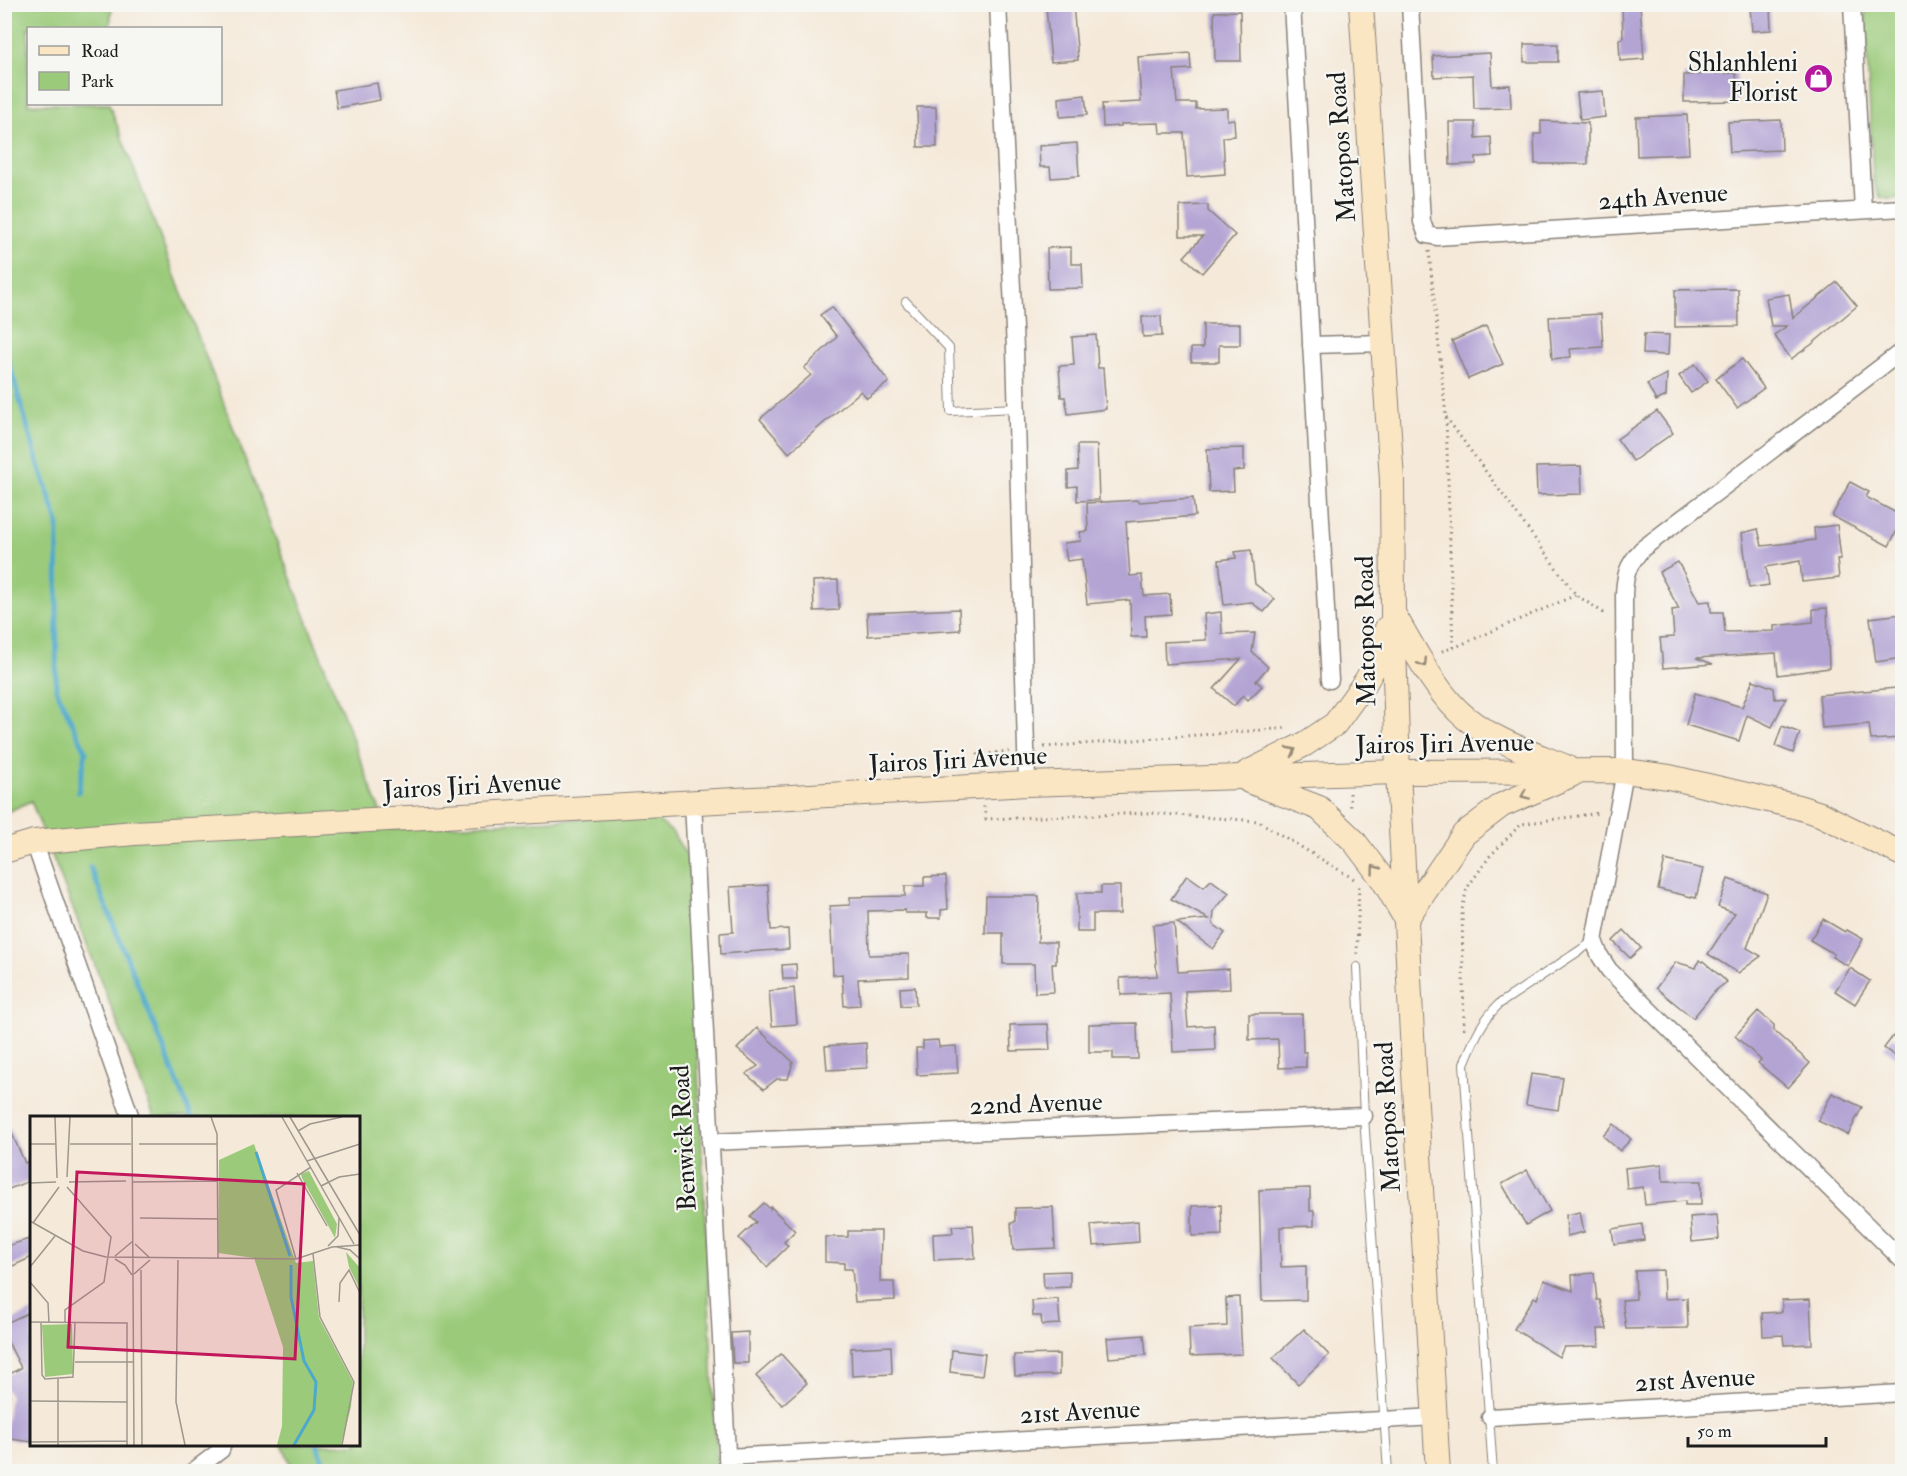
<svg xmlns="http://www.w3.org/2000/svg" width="1907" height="1476" font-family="'IM FELL Double Pica',serif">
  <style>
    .green { fill: #9bcb7a; stroke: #5c744b; stroke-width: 1.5 }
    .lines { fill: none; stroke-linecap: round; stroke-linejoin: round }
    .stream { stroke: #4da9cb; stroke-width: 5 }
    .building { fill: #b3a4d4 }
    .lane-casing { stroke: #88827a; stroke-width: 10 }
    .street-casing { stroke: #88827a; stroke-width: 19 }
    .secondary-casing { stroke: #88827a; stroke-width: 26 }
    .path { stroke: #88827a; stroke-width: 3; stroke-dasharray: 1.5 4.5; stroke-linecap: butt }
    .lane { stroke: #fff; stroke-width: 8 }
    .street { stroke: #fff; stroke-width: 16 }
    .secondary { stroke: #fbe6c4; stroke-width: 24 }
    .oneway { stroke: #978b78 }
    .labels { text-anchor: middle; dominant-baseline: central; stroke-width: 4.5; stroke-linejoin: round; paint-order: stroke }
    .poi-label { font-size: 26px; fill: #1c1c1c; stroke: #f6f6f2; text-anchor: end }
    .street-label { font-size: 26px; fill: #1c1c1c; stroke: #f6f6f2 }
    .inset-river { fill: none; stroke: #4da9cb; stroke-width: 3 }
    .inset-road { fill: none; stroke: #9e978d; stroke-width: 1.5 }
    .view { fill: #c2185b; fill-opacity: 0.15; stroke: #c2185b; stroke-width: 3 }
    .inset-edge { fill: none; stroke: #1c1c1c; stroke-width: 3 }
  </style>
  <rect width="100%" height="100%" fill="#f6f6f2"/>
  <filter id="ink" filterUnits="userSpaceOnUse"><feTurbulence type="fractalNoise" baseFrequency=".0167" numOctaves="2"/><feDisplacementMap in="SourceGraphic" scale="12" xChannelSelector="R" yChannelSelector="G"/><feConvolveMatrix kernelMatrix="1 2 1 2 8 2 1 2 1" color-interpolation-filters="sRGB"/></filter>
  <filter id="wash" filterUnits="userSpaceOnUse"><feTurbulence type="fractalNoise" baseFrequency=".008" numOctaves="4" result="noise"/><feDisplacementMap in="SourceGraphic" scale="24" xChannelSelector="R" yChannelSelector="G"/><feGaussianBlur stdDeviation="1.35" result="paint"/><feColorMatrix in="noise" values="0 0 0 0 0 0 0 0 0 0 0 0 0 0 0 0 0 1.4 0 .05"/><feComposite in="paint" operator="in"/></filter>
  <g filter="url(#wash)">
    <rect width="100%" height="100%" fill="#f5e9d9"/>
    <g class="green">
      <polygon points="4,5 112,5 110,28 28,28 28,104 109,104 387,829 651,815 672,832 688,858 717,1471 294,1471 282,1445 358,1444 358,1118 154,1117 31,801 5,813"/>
      <polygon points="1865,5 1902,5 1902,198 1888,199 1880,197 1873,181"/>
    </g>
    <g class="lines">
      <g class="stream">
        <polyline points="4,346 35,453 58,523 56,689 86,752 78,792"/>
        <polyline points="90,867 192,1118"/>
        <polyline points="317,1444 327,1472"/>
      </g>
    </g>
    <g id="blocks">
      <g class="building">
        <polygon points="1073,4 1078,60 1051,62 1046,6"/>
        <polygon points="1622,4 1640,4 1644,59 1620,61 1619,39 1623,38"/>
        <polygon points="1770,6 1771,30 1752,31 1750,7"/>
        <polygon points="1240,11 1241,61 1215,61 1214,12"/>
        <rect x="1524" y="44" width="34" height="18"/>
        <polygon points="1190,53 1191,69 1174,70 1177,103 1196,103 1196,109 1227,108 1227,120 1234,119 1235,136 1223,137 1225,174 1187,177 1184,133 1160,133 1159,123 1121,124 1121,126 1103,127 1102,104 1141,102 1138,57"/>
        <polygon points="1490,53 1492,86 1510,85 1511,108 1474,109 1473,75 1434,77 1433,56"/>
        <polygon points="1736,73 1738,101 1684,102 1684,75"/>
        <polygon points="377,83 380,100 337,108 334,90"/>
        <polygon points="1603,91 1605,117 1580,120 1577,93"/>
        <polygon points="1085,95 1087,115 1060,117 1059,98"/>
        <polygon points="917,107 936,107 937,147 918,147"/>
        <polygon points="1687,115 1689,154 1637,156 1636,117"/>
        <polygon points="1781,120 1782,150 1730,152 1728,122"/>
        <polygon points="1541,121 1588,123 1588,164 1535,164 1534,134 1541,134"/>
        <polygon points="1449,122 1475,122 1476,138 1491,137 1492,156 1476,157 1476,164 1450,165"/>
        <polygon points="1077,143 1079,176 1051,178 1050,167 1040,167 1039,146"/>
        <polygon points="1208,205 1208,211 1235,235 1202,273 1184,257 1203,236 1180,236 1180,206"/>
        <polygon points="1071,247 1071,264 1082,264 1083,288 1048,289 1047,248"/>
        <polygon points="1837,282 1857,306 1811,345 1791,359 1774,335 1787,326 1771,326 1766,298 1789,294 1793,318"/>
        <polygon points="1738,289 1739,326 1675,327 1675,290"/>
        <polygon points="832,307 889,382 867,398 861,391 789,453 760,419 811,375 804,368 837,337 820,315"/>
        <polygon points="1601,314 1603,347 1570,349 1571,357 1552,359 1549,317"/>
        <polygon points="1161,316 1162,336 1143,337 1142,317"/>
        <polygon points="1203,324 1240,324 1240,345 1219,345 1219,362 1191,362 1191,348 1203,348"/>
        <polygon points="1486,326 1503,364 1468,379 1452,341"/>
        <polygon points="1644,334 1669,335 1668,355 1643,354"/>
        <polygon points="1096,335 1098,368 1103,368 1106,409 1068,414 1065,397 1061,397 1059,366 1074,365 1072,337"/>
        <polygon points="1742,359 1764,388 1737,408 1716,379"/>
        <polygon points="1695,364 1708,381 1691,393 1679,376"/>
        <polygon points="1667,374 1666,396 1656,401 1647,384"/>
        <polygon points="1657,411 1673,433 1633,461 1617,439"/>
        <polygon points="1077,445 1097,445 1099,500 1077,501 1077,486 1068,487 1068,471 1078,470"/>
        <polygon points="1244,448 1244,470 1233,471 1234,491 1209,492 1207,449"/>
        <polygon points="1581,466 1582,494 1537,495 1536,467"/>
        <polygon points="1850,482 1869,492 1866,497 1902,516 1902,520 1889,546 1832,516"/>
        <polygon points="1193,498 1195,516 1126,522 1130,576 1142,575 1144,596 1170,594 1171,614 1145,616 1146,637 1131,637 1130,600 1087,604 1082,559 1067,561 1064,543 1081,541 1080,532 1088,531 1087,503 1138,500 1139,502"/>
        <polygon points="1837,525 1841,559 1837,559 1839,578 1802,582 1800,561 1766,567 1769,585 1749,588 1742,533 1758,529 1762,546 1815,540 1814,528"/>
        <polygon points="1251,550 1255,584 1275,599 1264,612 1251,602 1224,605 1219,560 1236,558 1235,552"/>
        <polygon points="1678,562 1699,602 1710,601 1711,612 1723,612 1725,632 1774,631 1774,626 1813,622 1813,609 1827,608 1829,668 1778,675 1776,653 1696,658 1713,664 1663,668 1660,638 1674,637 1672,610 1679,609 1659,572"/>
        <polygon points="838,580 839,610 814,611 813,581"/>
        <polygon points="959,609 960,630 868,636 867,613"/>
        <polygon points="1221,612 1222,634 1255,633 1252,652 1268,667 1256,681 1262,686 1248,700 1243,695 1234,706 1214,689 1241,659 1165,664 1164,642 1206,640 1204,614"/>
        <polygon points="1902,614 1902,658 1876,662 1870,618"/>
        <polygon points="1753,680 1774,688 1775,699 1786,698 1772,727 1747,715 1739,741 1686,725 1695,693 1742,707"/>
        <polygon points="1896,688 1900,738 1871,740 1869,724 1822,728 1819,695"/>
        <polygon points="1782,726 1800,733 1793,753 1775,746"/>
        <polygon points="1665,860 1703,869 1696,898 1658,889"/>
        <polygon points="1187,875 1204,887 1211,880 1229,893 1214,911 1213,924 1225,933 1213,949 1177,922 1209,919 1171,899"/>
        <polygon points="946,876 948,909 941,910 941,918 927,918 927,913 905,913 905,910 868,911 869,955 909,954 909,977 858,979 860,1005 844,1006 842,974 833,975 830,906 850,905 850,897 905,896 905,886 924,886 924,877"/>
        <polygon points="1728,879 1767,893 1747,948 1761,956 1738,973 1708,954 1735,913 1718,907"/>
        <polygon points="768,885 771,930 788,929 789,949 721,954 720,933 733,932 730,887"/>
        <polygon points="1101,886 1120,886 1120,914 1093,914 1093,932 1077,932 1077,893 1101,893"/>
        <polygon points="986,896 1039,896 1038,942 1056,942 1056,964 1052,964 1054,992 1035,993 1034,964 1003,964 1003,933 985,933"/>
        <polygon points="1823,919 1845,932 1847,930 1863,939 1848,966 1832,957 1834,954 1810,940"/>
        <polygon points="1174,923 1178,972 1229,969 1230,989 1185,991 1188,1027 1214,1025 1215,1050 1173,1052 1170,993 1121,995 1120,978 1157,976 1153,925"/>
        <polygon points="1624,930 1641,948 1630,958 1613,941"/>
        <polygon points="1699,960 1702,962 1703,961 1727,982 1716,990 1693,1018 1656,988 1676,962 1696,968"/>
        <polygon points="796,964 797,979 783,979 782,965"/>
        <polygon points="1850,968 1870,981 1855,1004 1835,991"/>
        <polygon points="915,987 916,1005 901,1006 900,988"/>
        <polygon points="794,988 797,1024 772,1026 769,991"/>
        <polygon points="1758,1011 1774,1025 1774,1031 1810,1063 1788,1088 1758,1063 1761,1060 1735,1036"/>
        <polygon points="1249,1014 1302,1014 1303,1052 1306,1052 1306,1067 1279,1068 1278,1039 1249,1040"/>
        <polygon points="1137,1023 1138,1059 1113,1059 1113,1052 1089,1052 1089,1024"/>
        <polygon points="1048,1024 1050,1050 1011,1051 1010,1025"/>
        <polygon points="757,1028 793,1062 788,1079 777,1079 764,1089 746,1074 758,1066 737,1049"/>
        <polygon points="1893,1036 1902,1044 1902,1061 1884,1048"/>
        <polygon points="938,1040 939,1047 956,1046 958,1073 917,1075 916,1048 923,1048 923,1041"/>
        <polygon points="866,1043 867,1068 827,1070 825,1046"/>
        <polygon points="1531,1074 1563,1078 1558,1110 1526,1105"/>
        <polygon points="1832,1093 1862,1107 1848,1135 1818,1121"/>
        <polygon points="4,1116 25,1163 32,1160 32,1180 4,1191"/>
        <polygon points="1614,1124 1631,1139 1620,1151 1603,1136"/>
        <polygon points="1662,1164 1663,1181 1701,1181 1701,1205 1685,1205 1685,1201 1645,1205 1643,1187 1627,1189 1625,1168"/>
        <polygon points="1527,1170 1550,1211 1526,1225 1502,1184"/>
        <polygon points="1310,1188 1310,1211 1314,1211 1314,1226 1280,1227 1281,1267 1306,1266 1306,1300 1262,1301 1259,1190"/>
        <polygon points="764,1203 770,1209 771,1207 795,1231 784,1242 788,1246 767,1267 739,1238 756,1222 750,1216"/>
        <polygon points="1221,1205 1222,1235 1192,1236 1192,1206"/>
        <polygon points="1053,1207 1055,1248 1013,1250 1011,1223 1015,1222 1015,1208"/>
        <polygon points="1580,1212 1584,1232 1567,1236 1566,1215"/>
        <polygon points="1717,1215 1719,1239 1692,1242 1690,1217"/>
        <polygon points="1138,1221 1139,1242 1093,1246 1091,1225"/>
        <polygon points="1642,1224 1644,1240 1614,1244 1612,1229"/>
        <polygon points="973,1225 975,1258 934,1260 933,1234 953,1233 952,1226"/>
        <polygon points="848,1231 881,1231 880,1282 894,1282 895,1300 855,1302 852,1269 844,1269 844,1263 825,1262 825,1237 848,1237"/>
        <polygon points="32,1238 32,1257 4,1270 4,1247"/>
        <polygon points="1663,1270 1664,1299 1687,1298 1688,1328 1626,1329 1622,1300 1636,1299 1635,1271"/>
        <polygon points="1070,1271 1070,1287 1044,1288 1043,1272"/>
        <polygon points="1594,1273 1597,1300 1600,1300 1607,1329 1598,1329 1599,1346 1564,1347 1559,1357 1514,1329 1534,1297 1537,1299 1544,1280 1573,1291 1572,1275"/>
        <polygon points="1239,1297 1242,1354 1190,1356 1189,1328 1227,1326 1226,1298"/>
        <polygon points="1058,1299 1060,1324 1042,1325 1041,1316 1033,1316 1032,1301"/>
        <polygon points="1810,1299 1812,1344 1784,1345 1783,1335 1763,1336 1762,1313 1782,1312 1782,1300"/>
        <polygon points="32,1311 32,1442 4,1438 10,1395 4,1386 4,1377 21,1368 4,1334 4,1324"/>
        <polygon points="1304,1329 1329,1355 1298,1384 1273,1358"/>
        <polygon points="748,1332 748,1363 733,1363 731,1333"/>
        <polygon points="1144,1335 1146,1355 1109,1358 1107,1338"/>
        <polygon points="891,1346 892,1374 852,1376 851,1348"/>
        <polygon points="952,1350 985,1354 982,1376 950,1372"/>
        <polygon points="781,1354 807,1383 782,1405 756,1376"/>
        <polygon points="1059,1354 1059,1375 1015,1376 1014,1355"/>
      </g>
    </g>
  </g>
  <g filter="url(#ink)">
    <use href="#blocks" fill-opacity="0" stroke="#88827a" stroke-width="1.5"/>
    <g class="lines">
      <defs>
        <g id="lane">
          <polyline points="906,302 949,348 951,411 1017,408"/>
          <polyline points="1357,967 1364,1116 1388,1472"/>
          <path d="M1493,1472L1464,1064C1474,1040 1480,1023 1499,1004L1594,941"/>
        </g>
        <g id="street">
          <polyline points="998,4 1015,349 1027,784"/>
          <polyline points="1292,4 1330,680"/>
          <polyline points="1410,4 1422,222 1427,235 1437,237 1902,208"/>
          <polyline points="1852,4 1863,210"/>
          <polyline points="1311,345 1384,343"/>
          <path d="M1902,351L1642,549C1628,565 1625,573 1624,594L1625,771L1594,941L1600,956L1609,970L1902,1260"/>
          <polyline points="693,803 728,1472"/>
          <polyline points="34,842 131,1118"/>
          <polyline points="710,1142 1364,1116"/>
          <polyline points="1490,1417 1902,1393"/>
          <polyline points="727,1457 1435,1417"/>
          <polyline points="4,1469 6,1472"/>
          <polyline points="192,1472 221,1450 223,1444"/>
        </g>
        <g id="secondary">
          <polyline points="1361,4 1392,480 1393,613 1398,772 1414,1072 1438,1472"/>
          <path d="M1394,615C1413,647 1437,695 1466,718C1494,741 1532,753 1566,767"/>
          <polyline points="1247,773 1305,744 1335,724 1366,681 1375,665 1387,628"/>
          <polyline points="1249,781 1319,808 1354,841 1384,881 1403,914"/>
          <polyline points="4,851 34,842 134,833 1027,784 1398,772 1625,771 1669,777 1798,807 1820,814 1902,854"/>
          <polyline points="1406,919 1464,834 1502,805 1571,775"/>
        </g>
      </defs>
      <use href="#lane" class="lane-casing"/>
      <use href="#street" class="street-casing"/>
      <use href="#secondary" class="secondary-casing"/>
      <g class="path">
        <polyline points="1429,251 1446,416 1453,648 1438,652"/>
        <polyline points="1446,417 1576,595 1607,615"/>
        <polyline points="1453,648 1576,595"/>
        <polyline points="1044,747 1288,728"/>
        <polyline points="979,767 978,755 1010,751"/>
        <polyline points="1350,793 1351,810"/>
        <polyline points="984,806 986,819 1150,813 1258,821 1354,879"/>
        <polyline points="1357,954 1359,882"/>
        <polyline points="1464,1029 1462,910 1467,888 1490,856 1521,824 1599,813"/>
      </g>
      <use href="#lane" class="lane"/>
      <use href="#street" class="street"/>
      <use href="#secondary" class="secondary"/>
    </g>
    <defs><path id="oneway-chevron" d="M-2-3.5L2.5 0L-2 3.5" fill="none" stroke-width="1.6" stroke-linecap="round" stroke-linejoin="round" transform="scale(1.5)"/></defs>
    <g class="oneway">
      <use href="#oneway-chevron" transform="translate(1423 663) rotate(58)"/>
      <use href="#oneway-chevron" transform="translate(1292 751) rotate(-28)"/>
      <use href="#oneway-chevron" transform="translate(1525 795) rotate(156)"/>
      <use href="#oneway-chevron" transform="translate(1375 869) rotate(-127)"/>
    </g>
  </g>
  <defs>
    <symbol id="shop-disc" viewBox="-11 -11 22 22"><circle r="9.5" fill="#b5179e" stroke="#f6f6f2"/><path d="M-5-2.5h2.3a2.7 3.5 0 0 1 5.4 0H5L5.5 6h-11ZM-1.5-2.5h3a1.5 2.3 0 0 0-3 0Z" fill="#fff"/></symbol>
  </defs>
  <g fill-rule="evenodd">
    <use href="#shop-disc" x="1802" y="62" width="33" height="33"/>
  </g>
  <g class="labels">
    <g class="poi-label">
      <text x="1798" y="63">Shlanhleni<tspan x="1798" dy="30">Florist</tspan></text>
    </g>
    <g class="street-label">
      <text transform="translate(1342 147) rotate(-94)">Matopos Road</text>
      <text transform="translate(1663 197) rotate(-4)">24th Avenue</text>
      <text transform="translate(1366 631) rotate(-91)">Matopos Road</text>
      <text transform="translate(1445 744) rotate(-1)">Jairos Jiri Avenue</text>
      <text transform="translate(958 760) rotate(-3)">Jairos Jiri Avenue</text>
      <text transform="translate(472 786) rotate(-3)">Jairos Jiri Avenue</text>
      <text transform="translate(1036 1104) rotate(-2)">22nd Avenue</text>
      <text transform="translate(1388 1117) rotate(-93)">Matopos Road</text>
      <text transform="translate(684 1138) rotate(-93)">Benwick Road</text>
      <text transform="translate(1695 1380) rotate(-3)">21st Avenue</text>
      <text transform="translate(1080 1412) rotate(-3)">21st Avenue</text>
    </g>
  </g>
  <g transform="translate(30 1116)">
    <rect width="330" height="330" fill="#f5e9d9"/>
    <path d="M224,28L266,147L283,145L289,202L323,266L321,291L311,329H247L252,310L253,231L224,142L188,137L189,44ZM279,55L307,108L305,122L272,62L271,58ZM316,136L330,152V173L319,151ZM42,208L43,258L15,261L12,209Z" fill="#9bcb7a"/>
    <path class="inset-river" d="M226,36L260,140M261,149V181L274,245L286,266L284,294L264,329"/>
    <path class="inset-road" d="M25,1L27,62M102,1L104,329M181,1L187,18L188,142M252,1L324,128M260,1L330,119M268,15L280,8L312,1M0,28H25M40,28H101M109,28H187M277,45L330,28M267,57L297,110M37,61L40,1M39,66L96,65M103,66L188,65M0,67L26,66M291,70L309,61L330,58M110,102L188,103M0,105L53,135L76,141L266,143L302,131L330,129M3,107L29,71M105,128L120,142M298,130L308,120L309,102M307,131L320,134L330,143M283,138L290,201L324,266L312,329M85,140L103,125M85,143L95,149L102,159M266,143L246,74L281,51M148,144L146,286L155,329M0,151L25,120M111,154L112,329M104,158L120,144M0,166L18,187L19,207M309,186L310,167L319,154L330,177M0,206L97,207V329M11,206L12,259L15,263L43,261L45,207M35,207V194L74,166L81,121L37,71M45,246H103M0,285L97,286M0,326L97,325M28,329V263"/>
    <path class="view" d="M47,56L274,68L265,243L38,231Z"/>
    <rect width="330" height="330" class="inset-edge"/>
  </g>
  <rect width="1907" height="1476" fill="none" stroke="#f6f6f2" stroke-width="24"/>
  <rect x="27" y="27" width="195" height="78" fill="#f6f6f2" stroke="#9f9f9c" stroke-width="1.5"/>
  <rect x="39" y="46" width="30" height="9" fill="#fbe6c4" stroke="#9f9f9c" stroke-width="1.5"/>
  <text x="81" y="57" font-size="18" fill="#1c1c1c">Road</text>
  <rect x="39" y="72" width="30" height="18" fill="#9bcb7a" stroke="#9f9f9c" stroke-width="1.5"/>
  <text x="81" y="87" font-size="18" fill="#1c1c1c">Park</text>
  <path d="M1688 1437v9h138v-9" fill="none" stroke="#1c1c1c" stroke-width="3"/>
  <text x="1697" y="1437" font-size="18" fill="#1c1c1c" stroke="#f6f6f2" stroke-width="4.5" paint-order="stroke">50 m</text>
</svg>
